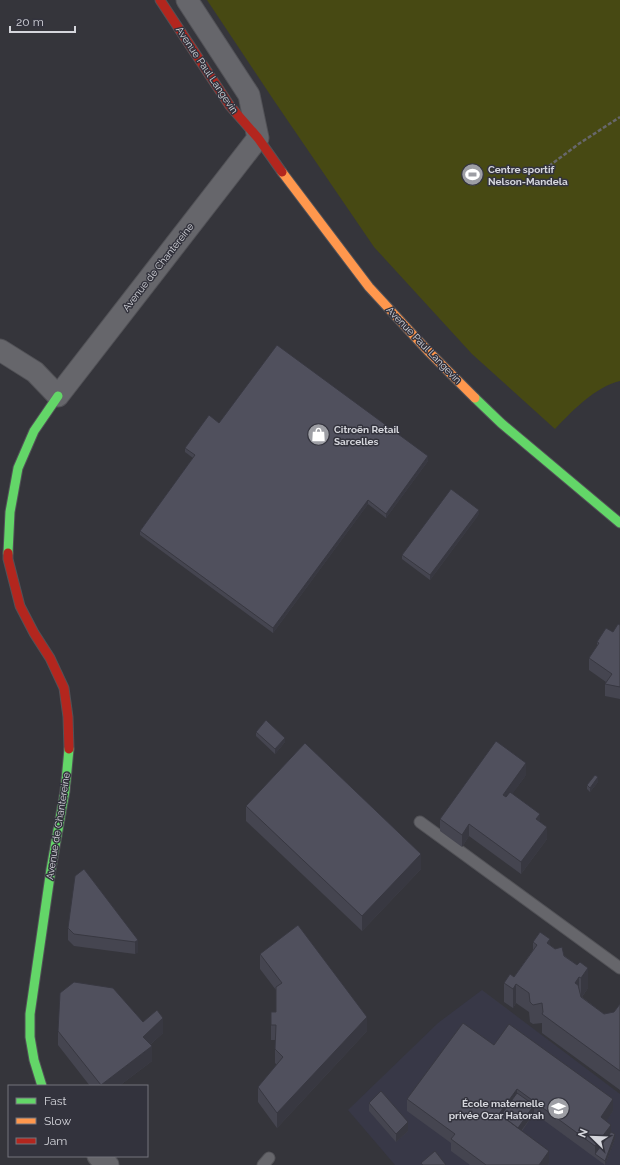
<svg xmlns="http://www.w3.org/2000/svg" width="620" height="1165" font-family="Raleway,sans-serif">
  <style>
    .built { fill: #383847 }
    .green { fill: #474913 }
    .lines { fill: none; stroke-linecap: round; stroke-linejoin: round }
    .lane-casing { stroke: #525257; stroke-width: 13 }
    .street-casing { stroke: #525257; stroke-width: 23 }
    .fast-casing { stroke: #525257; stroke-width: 11 }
    .slow-casing { stroke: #525257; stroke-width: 11 }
    .jam-casing { stroke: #525257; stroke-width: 11 }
    .path { stroke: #67676b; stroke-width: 2.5; stroke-dasharray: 4 2; stroke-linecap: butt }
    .lane { stroke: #66666b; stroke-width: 11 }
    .street { stroke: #66666b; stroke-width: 21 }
    .fast { stroke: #63d668; stroke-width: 9 }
    .slow { stroke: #ff974d; stroke-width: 9 }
    .jam { stroke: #b3261e; stroke-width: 9 }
    .wall { fill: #454550 }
    .shaded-wall { fill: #383841 }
    .building { fill: #50505d; stroke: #383841 }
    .labels { text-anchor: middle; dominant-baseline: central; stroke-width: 3; stroke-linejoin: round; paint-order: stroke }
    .street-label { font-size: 10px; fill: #d5d6dc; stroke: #33333d }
    .poi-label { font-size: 10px; font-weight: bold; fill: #d5d6dc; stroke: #33333d; text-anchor: start }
  </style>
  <rect width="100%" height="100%" fill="#35353b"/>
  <polygon class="built" points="482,990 620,1094 620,1165 395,1165 348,1110 438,1023"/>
  <path class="green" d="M207,0H620V381C595,387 572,411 555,429L472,354L374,247L275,102Z"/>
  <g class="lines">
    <defs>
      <g id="lane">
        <polyline points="420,822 620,968"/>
        <polyline points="263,1165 269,1158"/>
      </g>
      <g id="street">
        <polyline points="0,350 35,372 58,396 258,138 249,95 187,0"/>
        <polyline points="98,1156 108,1165"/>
      </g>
      <g id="fast">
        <polyline points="475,398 501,423 620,523"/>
        <polyline points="8,553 10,512 18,468 34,431 58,396"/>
        <polyline points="42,1086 34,1060 30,1037 30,1014 51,869 65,791 69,749"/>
      </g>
      <polyline id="slow" points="282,172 369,287 428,351 475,398"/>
      <g id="jam">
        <polyline points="160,0 230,106 258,138 282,172"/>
        <polyline points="8,553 8,559 20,606 34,633 50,658 64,688 68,717 69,749"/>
      </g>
    </defs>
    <use href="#lane" class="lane-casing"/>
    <use href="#street" class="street-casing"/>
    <use href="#fast" class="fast-casing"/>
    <use href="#slow" class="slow-casing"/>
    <use href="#jam" class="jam-casing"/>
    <polyline class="path" points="549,166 580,143 620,117"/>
    <use href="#lane" class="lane"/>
    <use href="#street" class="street"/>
    <use href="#fast" class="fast"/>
    <use href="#slow" class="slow"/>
    <use href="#jam" class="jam"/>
  </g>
  <g class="wall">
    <polygon points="219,423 428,461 386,518 368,504 273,633 140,535 140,531 193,458 185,452 185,448"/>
    <polygon points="479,514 430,580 402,559 402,555"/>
    <polygon points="620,625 620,699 605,696 605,684 606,682 589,670 589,658 597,646 597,642 613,632"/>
    <polygon points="256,732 285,742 275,754 256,736"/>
    <polygon points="526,775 512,794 540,822 547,839 521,874 469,836 462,847 440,831 440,819"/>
    <polygon points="598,782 590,792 587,789 587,785"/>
    <polygon points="246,806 421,869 362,931 246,821"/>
    <polygon points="68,928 138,940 138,952 135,954 74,946 68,940"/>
    <polygon points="533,942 550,945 577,965 588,988 582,997 604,1014 614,1012 620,1004 620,1090 542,1033 542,1023 533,1024 530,1022 529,1012 516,1003 513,1008 504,1002 504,983 514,977 533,950"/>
    <polygon points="260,954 367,1031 277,1128 258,1102 258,1087 277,1065 275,1063 275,1040 271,1040 271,1025 276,1012 276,990 260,969"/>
    <polygon points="143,1022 163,1033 151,1044 152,1061 119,1086 90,1086 58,1045 58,1031"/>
    <polygon points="494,1045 613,1111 606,1121 611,1132 615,1139 605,1165 534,1113 522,1131 549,1163 548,1165 470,1165 451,1151 451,1143 407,1111 407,1099"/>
    <polygon points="369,1103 408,1131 396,1142 369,1111"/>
  </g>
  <g class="shaded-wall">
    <polygon points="428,456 428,461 386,518 386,514"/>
    <polygon points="368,500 368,504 273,633 273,628"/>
    <polygon points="479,510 479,514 430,580 430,575"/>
    <polygon points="285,738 285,742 275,754 275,749"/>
    <polygon points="526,763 526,775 503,807 503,795"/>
    <polygon points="598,777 598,782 590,792 590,788"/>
    <polygon points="540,814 540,825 536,819"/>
    <polygon points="469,824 469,836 462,847 462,835"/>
    <polygon points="547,827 547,839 521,874 521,862"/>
    <polygon points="421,854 421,869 362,931 362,916"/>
    <polygon points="550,939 550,958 547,943"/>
    <polygon points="138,940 138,952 135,954 135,942"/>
    <polygon points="588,968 588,988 581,998 581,978"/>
    <polygon points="579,977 579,996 575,983"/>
    <polygon points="516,984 516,1003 513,1008 513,989"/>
    <polygon points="367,1017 367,1031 277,1128 277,1113"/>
    <polygon points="163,1018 163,1033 143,1051 143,1037"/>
    <polygon points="152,1046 152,1061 119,1086 101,1086 101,1085"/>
    <polygon points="517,1089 517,1101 503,1120 499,1114"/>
    <polygon points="613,1099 613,1111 601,1129 601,1117"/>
    <polygon points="534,1105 534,1113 516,1138 516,1130"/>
    <polygon points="408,1122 408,1131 396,1142 396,1134"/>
    <polygon points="611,1125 611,1136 595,1154 595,1158 595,1146"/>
    <polygon points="615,1134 615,1139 605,1165 605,1161"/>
    <polygon points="549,1151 549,1163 548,1165 539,1165"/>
  </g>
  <g class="building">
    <polygon points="277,345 428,456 386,514 368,500 273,628 140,531 195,455 185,448 209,415 219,423"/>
    <polygon points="451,489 479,510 430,575 402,555"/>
    <polygon points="618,624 620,625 620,687 605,684 612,674 589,658 599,643 597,642 606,628 613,632"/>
    <polygon points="266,720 285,738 275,749 256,732"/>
    <polygon points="496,741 526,763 503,795 506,797 510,792 540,814 536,819 547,827 521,862 469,824 462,835 440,819"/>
    <polygon points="305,743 421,854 362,916 246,806"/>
    <polygon points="595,775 598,777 590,788 587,785"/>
    <polygon points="84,869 138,940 135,942 74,934 68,928 75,876"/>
    <polygon points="298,925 367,1017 277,1113 258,1087 283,1057 275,1049 276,1025 271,1025 271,1012 276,1012 276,987 282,983 260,954"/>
    <polygon points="540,932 550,939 547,943 555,949 562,947 564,956 577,965 580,962 588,968 581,978 579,977 575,983 578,985 581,997 604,1014 614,1012 620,1004 620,1071 542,1014 543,1012 542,1003 533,1005 530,1002 529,993 516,984 513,989 504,983 510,974 514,977 537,945 533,942"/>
    <polygon points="74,982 113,988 143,1022 157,1010 163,1018 143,1037 152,1046 101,1085 58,1031 60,993"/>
    <polygon points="463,1023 494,1045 509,1024 613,1099 601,1117 611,1125 595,1146 517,1089 499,1114 549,1151 539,1165 486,1165 451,1139 455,1134 407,1099"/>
    <polygon points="381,1091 408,1122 396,1134 369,1103"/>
    <polygon points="517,1093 534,1105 518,1128 501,1115"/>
    <polygon points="611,1132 615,1134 605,1161 595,1154"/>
    <polygon points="435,1151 446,1165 423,1165 421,1163"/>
  </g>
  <defs>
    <symbol id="stadium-disc" viewBox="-11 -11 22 22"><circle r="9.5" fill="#9d9ea4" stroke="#33333d"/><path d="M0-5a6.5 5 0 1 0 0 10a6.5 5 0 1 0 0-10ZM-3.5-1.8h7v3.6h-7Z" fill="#fff"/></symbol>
    <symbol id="shop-disc" viewBox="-11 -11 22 22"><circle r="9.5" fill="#9d9ea4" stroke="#33333d"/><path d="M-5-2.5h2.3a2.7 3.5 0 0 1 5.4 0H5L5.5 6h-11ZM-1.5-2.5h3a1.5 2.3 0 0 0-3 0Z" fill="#fff"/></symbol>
    <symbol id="school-disc" viewBox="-11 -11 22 22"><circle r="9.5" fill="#9d9ea4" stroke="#33333d"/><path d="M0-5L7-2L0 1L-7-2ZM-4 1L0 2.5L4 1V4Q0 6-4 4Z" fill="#fff"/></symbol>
  </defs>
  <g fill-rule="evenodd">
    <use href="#stadium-disc" x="460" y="162" width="25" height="25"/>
    <use href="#shop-disc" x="306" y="422" width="25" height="25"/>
    <use href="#school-disc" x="546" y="1096" width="25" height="25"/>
  </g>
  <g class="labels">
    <g class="street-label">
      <text transform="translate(207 70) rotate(56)">Avenue Paul Langevin</text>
      <text transform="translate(158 267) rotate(-52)">Avenue de Chantereine</text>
      <text transform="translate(424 345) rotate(46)">Avenue Paul Langevin</text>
      <text transform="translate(58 826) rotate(-81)">Avenue de Chantereine</text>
    </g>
    <g class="poi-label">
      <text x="488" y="169">Centre sportif<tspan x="488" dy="12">Nelson-Mandela</tspan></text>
      <text x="334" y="429">Citroën Retail<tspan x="334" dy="12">Sarcelles</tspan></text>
      <text x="544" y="1103" text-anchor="end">École maternelle<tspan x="544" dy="12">privée Ozar Hatorah</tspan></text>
    </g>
  </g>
  <rect x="8" y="1085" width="140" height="72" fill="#33333d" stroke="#74747d"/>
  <rect x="16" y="1098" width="20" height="6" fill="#63d668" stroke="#74747d"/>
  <text x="44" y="1105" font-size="12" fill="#d5d6dc">Fast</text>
  <rect x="16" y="1118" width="20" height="6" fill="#ff974d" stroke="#74747d"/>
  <text x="44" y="1125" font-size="12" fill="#d5d6dc">Slow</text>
  <rect x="16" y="1138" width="20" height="6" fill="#b3261e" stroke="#74747d"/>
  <text x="44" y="1145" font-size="12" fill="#d5d6dc">Jam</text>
  <g transform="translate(592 1137) rotate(293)" stroke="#33333d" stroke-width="3" paint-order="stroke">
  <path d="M0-3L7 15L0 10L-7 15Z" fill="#d5d6dc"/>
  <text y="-6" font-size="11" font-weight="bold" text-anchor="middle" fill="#d5d6dc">N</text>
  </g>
  <path d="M10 26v6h65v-6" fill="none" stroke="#d5d6dc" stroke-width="2"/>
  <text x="16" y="26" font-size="12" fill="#d5d6dc" stroke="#33333d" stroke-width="3" paint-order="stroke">20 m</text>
</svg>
